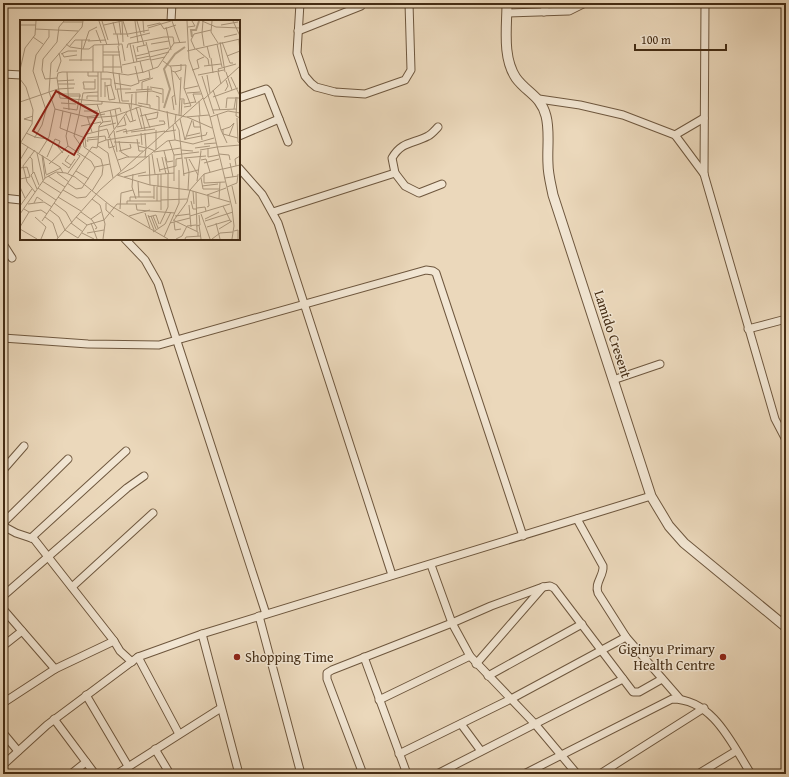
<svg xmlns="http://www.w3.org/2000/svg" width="789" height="777" font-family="'Gentium Book Plus',serif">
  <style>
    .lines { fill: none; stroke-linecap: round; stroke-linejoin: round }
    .minor-casing { stroke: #6e573e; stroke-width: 9 }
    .tertiary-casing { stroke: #6e573e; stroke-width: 11 }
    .minor { stroke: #f2e6d3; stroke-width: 7 }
    .tertiary { stroke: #f2e6d3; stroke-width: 9 }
    .poi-dot { fill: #8f2418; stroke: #f2e6d3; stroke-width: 1.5 }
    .labels { text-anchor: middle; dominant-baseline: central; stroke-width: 3; stroke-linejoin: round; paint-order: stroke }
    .street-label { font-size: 14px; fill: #442c14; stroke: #f2e6d3 }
    .poi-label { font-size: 14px; fill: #442c14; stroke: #f2e6d3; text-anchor: end }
    .inset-river { fill: none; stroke: #b29e82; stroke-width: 2 }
    .inset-road { fill: none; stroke: #a89378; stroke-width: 1 }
    .view { fill: #8f2418; fill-opacity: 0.15; stroke: #8f2418; stroke-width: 2 }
    .inset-edge { fill: none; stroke: #442c14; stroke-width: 2 }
  </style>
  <rect width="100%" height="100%" fill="#ebd8bb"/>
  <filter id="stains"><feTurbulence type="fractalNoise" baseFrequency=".005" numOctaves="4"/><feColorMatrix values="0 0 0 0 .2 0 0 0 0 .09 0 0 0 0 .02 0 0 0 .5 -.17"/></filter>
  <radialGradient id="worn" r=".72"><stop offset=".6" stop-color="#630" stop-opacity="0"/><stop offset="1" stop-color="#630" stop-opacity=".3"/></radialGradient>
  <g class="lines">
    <defs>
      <g id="minor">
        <polyline points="300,3 297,53 305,76 311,83 316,87 335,92 365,94 405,80 411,70 409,3"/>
        <polyline points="705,3 704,174 775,419 786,440"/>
        <polyline points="544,12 546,3"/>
        <polyline points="507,13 569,11 585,3"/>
        <polyline points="171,21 172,3"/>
        <polyline points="298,31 361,6"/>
        <polyline points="3,74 21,75"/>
        <polyline points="239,98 266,89 268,91 288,142"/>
        <polyline points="539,99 580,105 623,115 675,135 704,174"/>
        <polyline points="675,135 704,118"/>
        <polyline points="239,136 279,119"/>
        <polyline points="239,168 262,194 278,223 392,575"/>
        <polyline points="395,173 405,186 419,193 442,184"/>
        <polyline points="3,198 21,200"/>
        <path d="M273,212L395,173L392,158C402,141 413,144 428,136C432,134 435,130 438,127"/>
        <polyline points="125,239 145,260 158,283 266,614"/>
        <polyline points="3,244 12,258"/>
        <polyline points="748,329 786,319"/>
        <polyline points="3,338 88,344 159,345 426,270 433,271 436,273 523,536"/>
        <polyline points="613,380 660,364"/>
        <polyline points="3,470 24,446"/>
        <path d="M577,519L603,566C604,576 594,583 598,593L626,637L680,699"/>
        <polyline points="3,523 68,459"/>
        <polyline points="3,526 16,533 34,539 114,641 120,651 132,662"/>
        <polyline points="31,538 126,451"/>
        <polyline points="431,565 452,623 470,656 535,724 577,774"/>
        <polyline points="72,587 153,513"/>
        <polyline points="3,596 127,488 144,476"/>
        <polyline points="3,609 55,669"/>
        <polyline points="259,616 301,774"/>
        <polyline points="202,634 239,774"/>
        <polyline points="3,646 22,631"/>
        <polyline points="138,657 179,734"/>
        <polyline points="364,657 407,774"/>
        <polyline points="476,664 543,587"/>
        <polyline points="488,676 582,624"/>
        <polyline points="86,695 128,766"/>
        <polyline points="379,700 470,656"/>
        <polyline points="3,703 55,669 114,641"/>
        <polyline points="54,719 95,774"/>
        <polyline points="461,724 481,751"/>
        <polyline points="3,733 18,751"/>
        <polyline points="155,749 170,774"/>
        <polyline points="399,754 511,699 626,637"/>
        <polyline points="3,765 47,725 138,657 202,634 651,496"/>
        <polyline points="71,774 86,762"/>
        <polyline points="117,774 221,708"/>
        <polyline points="363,774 327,679 327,673 332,670 452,623 491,606 543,587 550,586 554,588 633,692 639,692 662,679"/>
        <polyline points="437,774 623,679"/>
        <path d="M524,774L672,699C713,699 732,744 751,774"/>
        <polyline points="600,774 704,708"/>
        <polyline points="698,774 736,751"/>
      </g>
      <path id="tertiary" d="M507,3C507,27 502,57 516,78C527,93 541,96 546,116C550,131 547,148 548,164C548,174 551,185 553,195L651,496L669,526L684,543L786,627"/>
    </defs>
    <use href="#minor" class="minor-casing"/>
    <use href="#tertiary" class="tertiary-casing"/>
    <use href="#minor" class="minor"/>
    <use href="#tertiary" class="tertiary"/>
  </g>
  <g class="poi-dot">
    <circle cx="237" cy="657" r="4"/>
    <circle cx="723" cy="657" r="4"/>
  </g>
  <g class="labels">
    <g class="street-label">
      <text transform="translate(613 334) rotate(72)">Lamido Cresent</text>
    </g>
    <g class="poi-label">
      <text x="715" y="649">Giginyu Primary<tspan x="715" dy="16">Health Centre</tspan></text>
      <text x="245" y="657" text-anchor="start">Shopping Time</text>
    </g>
  </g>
  <g transform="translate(20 20)">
    <rect width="220" height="220" fill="#ebd8bb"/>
    <path class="inset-river" d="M172,17L171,10H176L179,1M144,88L150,69L144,49L155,34L165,27"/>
    <path class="inset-road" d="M44,1L39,7L37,22L23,39L22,50L25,59L37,58L38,53L42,52H87L108,55L124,52L138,47L154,23L166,22M79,1L87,25M82,1L88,20M99,1L101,15M102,1L103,22M103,1L108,17M115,1L118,23M117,1L124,25M123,1L124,13M152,1L160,23M167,1L169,39L190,97L212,188L214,206L212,219M182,1L196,7L220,8M192,1L191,12L198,23M213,1L220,16M43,2H63M93,2L96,14M0,5H16M84,5L102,1M201,5L218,2M127,6L140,3L144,9L156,5M146,7L151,30M168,7L175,6L172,1M128,8L151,1M15,9L58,11M76,10L81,23M182,13L184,26M182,13L183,1M93,14H108M97,14L99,26M108,14L129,10M13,17L23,24M204,17L217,14M110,18L130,13M219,20L220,33M68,21L86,20M126,22L133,49M200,22L205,52M202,22L210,43H213M46,24L50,27L63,29H69L74,25L102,24L105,41M110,24L114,43M131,24L149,21M197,24L202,47M83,25V52M113,25L117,42M73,26V52M98,26L102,53M187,26L190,38M49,27L55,20H70M107,28L108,24L144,17H153L154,23M63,29L69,11L77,7M175,29L171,20L174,14L191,10M176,29L188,39L189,45M167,31L220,19M83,32H100M118,32L117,27L126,25M129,32L149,28M42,33L44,37L57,35M41,34L48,31H57M83,35H100M93,35V52M116,36L129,33M207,36L220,31M130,37L149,32M191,38L193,53M116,39L130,36M49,40H73M131,40L145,37M61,41L62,20M120,41L123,53M143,41L151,47L156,85M102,45L130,39M150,46L166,45L164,68L171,86L164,87M184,46L201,44M83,47H102M0,50L5,28L15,15L16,1M172,50L179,48L177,40L184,37M152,51L155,52L160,60M37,52L41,41L39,33M47,52L49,90M68,52V56H78M78,52V81M93,52L96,70M155,52L161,50V44M198,52L201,64M199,52L198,49L216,44M206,52L212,70M99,53L102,81H109M178,55L204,50M187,55L190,73M182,56L188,75M211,57L220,76M37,58L40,78L113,84L166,97L189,95M0,59L6,67L13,90L12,104L1,122M81,59H91V65L85,66M37,61L54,60M119,61L130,58L129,51M85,62V77M94,63L111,66L119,63L115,46M38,64H55M64,66V69H75V59M64,66L63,62H75M87,66L89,80M130,67L143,69V83M164,69L178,66M116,70L132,69M122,70V62L133,58M193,70L200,90M205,71L208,66L206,60M116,72V85M105,73L132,71L142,74M167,73L180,72M38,74H60L57,90L43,88M188,75L194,94M46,76H61M136,76L139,77V90M81,77V52M193,77L218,68M217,77L216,96L220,98M67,79V76H78M160,79H164V84L175,82M184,79L220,46M89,80L95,79L91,65M179,81L180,96M0,82L38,69L54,68M41,83L56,84M100,83L97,69H111M118,83L130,85V88M176,83L173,74H181M77,84L83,102M109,84L113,101M127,84L128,66M62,85L82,84V81M116,87L122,109M120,88L125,110M206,88L207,78H220M35,89L67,97L85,94M95,89L98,105M111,89L112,74M214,89L216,77M90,90L94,109M154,90L152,77L155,75M193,90L217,89M43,91L40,108L65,118L66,127M64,91H78M147,91L149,108M79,93L100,88L101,92M106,94L110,102L116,100M125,94L130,108M156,94L155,102L159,110M197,94L201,110M59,95L63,73L78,72M159,95L161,57M67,96L72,112M120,96L138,92L137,98L127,100M161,96L162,80M179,96L182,120M167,97L192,108M190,97L208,91L220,93M68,98L95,96L122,86M217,98L218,122L220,123M160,99L165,120M12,101L4,99L13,96M173,101L174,107H181M153,105L155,120M61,106L81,102V104M79,107L96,103M97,107L106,105L104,97M203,109V114L218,118M159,110L164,156M94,111L97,132M96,112L106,109L107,114M103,112L145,104L144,101H139M111,112L135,109M144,112L156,110M6,113L15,117L22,105L26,90L13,51L16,35L29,17V10M121,113L122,125M125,113L126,127L135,131M67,114L87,109L101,151M167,116L180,113M14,117L28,119M67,118L85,116L86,120M88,118L107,92M117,119L119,131H123M166,119L186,115L187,112M88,120L89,128L95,126M149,120L154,135V161M165,120L172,100M63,121L64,127L81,139L83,147L82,155L72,171M99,121L101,132L109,137M0,122L40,147L43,153M68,122L67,120L78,119M94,122L120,123M78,123L79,106L83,102L91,101M207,123L201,110L210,107L214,103L209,116M184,124L196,123M78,126L88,133L90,144M118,126L126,128L125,137M197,127L220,125M175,128L190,126M188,128V137L199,135M136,130V110M161,130L173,131M180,130L197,127M99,131L111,128L110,124M144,131L147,142L153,141M58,132L61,126L54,116L59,95M134,132L161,128M17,133L23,160M19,133L29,117L35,89L29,72L31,43L62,7L63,1M132,134L135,154M199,134L209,135L210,140M22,135L25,158M49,135L45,141L51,145L55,139M154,135L179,132M23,136L26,154M129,136L130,165M10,137L12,139L13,153M27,137L35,119L40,121L38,127L43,133M142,137L146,154M145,137L149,154M137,138L140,152M164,138L186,136M166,138L169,152L168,170M169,139L178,155M0,140L8,127M98,140L107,137H127M181,140L186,139L190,152M42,143L49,148L51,145M184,143L199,139M210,143L213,157M29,144L48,126L46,116L51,93M216,146L215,139L220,136M75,147L90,144L93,158M0,148L7,147L10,157L0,159M203,149L220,145M139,150L156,146V139L162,138M56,151L69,159M37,153L49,162M48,153L60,136L57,134M113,154L112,167L116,179M138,154V167M141,154V190M163,154L178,150M184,154V163L205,162M26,155L41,148M97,155L130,165L169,170L210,182M98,155L113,148L147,121L155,120L173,124L194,118M28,156L45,167M118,156L154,153M104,157L126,152M181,158L183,169H199M205,158L218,156M22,161L41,173M177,161L181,131M118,162L119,177M47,163L56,169L62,168L75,148L71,141L48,126M182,166L198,164M212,166L216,184M0,167L5,178M137,167V181M207,167L217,163L218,154M18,168L36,180M17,169L11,155L14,152L19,165M43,170L57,178L66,177L71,171M170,170L184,154L202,149M173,171L174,184M15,172L7,162L3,146L15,130M118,172H131M176,172L177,211M187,175L206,168M38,177L61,191M72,179L80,185L85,204L83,219M134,179V166M199,179L200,162M141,180L167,179M110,181V177H134M171,181L173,189H177M14,183L17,177L23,181M34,183L46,192L52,203M86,183V190L94,197M8,184L24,182L32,187M107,184V181H141M116,184L117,190L155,193M169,185L171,207M0,186L12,169M203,186L211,202M187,187L189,186L188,176M177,188L185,187L186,191M4,189L9,192L21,190L27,194M100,189L101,173L113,170M30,190L39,197L45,210M61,192L72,200L77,208L75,209M125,193L130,208M0,194L25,158L36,152L46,153L55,157L91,186L148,219M181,194L190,219M128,195L134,210M109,196L130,190M131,196L136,209M133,196L138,208M155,196L170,194M170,196L210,184M15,197L26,207L21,219M25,197L33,203L38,218M56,197L67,205M128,197L136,195L139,204M71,199L81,192M185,199L199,192M84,200L97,184H126M153,200L178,212V216M154,200L167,182L170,170M22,201L72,127L77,128L78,123L86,120L145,111M185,201L213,192M154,202L155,210L161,209M51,203L63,212M71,203L77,219M150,203L170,198M196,203L200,219M140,204L148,187V154M179,205L181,219M176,206L180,205L179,195M0,207L9,192M187,207L210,200M0,209L17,219M199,209L212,201M45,210L58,218L67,205L84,200M214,211L218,210V219M133,212L145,204L151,192M62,213L74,219M67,213L84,210M144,217L159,183V150M37,219L80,170L183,78M156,219L162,216L167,206L176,205M165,219L166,217L181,216M192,219L200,213L213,212"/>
    <path class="view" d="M36,71L78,94L54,135L13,111Z"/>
    <rect width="220" height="220" class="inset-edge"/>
  </g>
  <rect width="789" height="777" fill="none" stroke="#ebd8bb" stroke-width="16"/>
  <rect x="4" y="4" width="781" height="769" fill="none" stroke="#442c14" stroke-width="2"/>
  <rect x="8" y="8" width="773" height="761" fill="none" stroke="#442c14"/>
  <path d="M635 44v6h91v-6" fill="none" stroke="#442c14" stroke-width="2"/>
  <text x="641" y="44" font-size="12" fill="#442c14" stroke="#f2e6d3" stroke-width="3" paint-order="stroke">100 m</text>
  <rect width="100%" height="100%" filter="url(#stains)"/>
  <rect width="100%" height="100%" fill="url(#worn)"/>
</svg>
